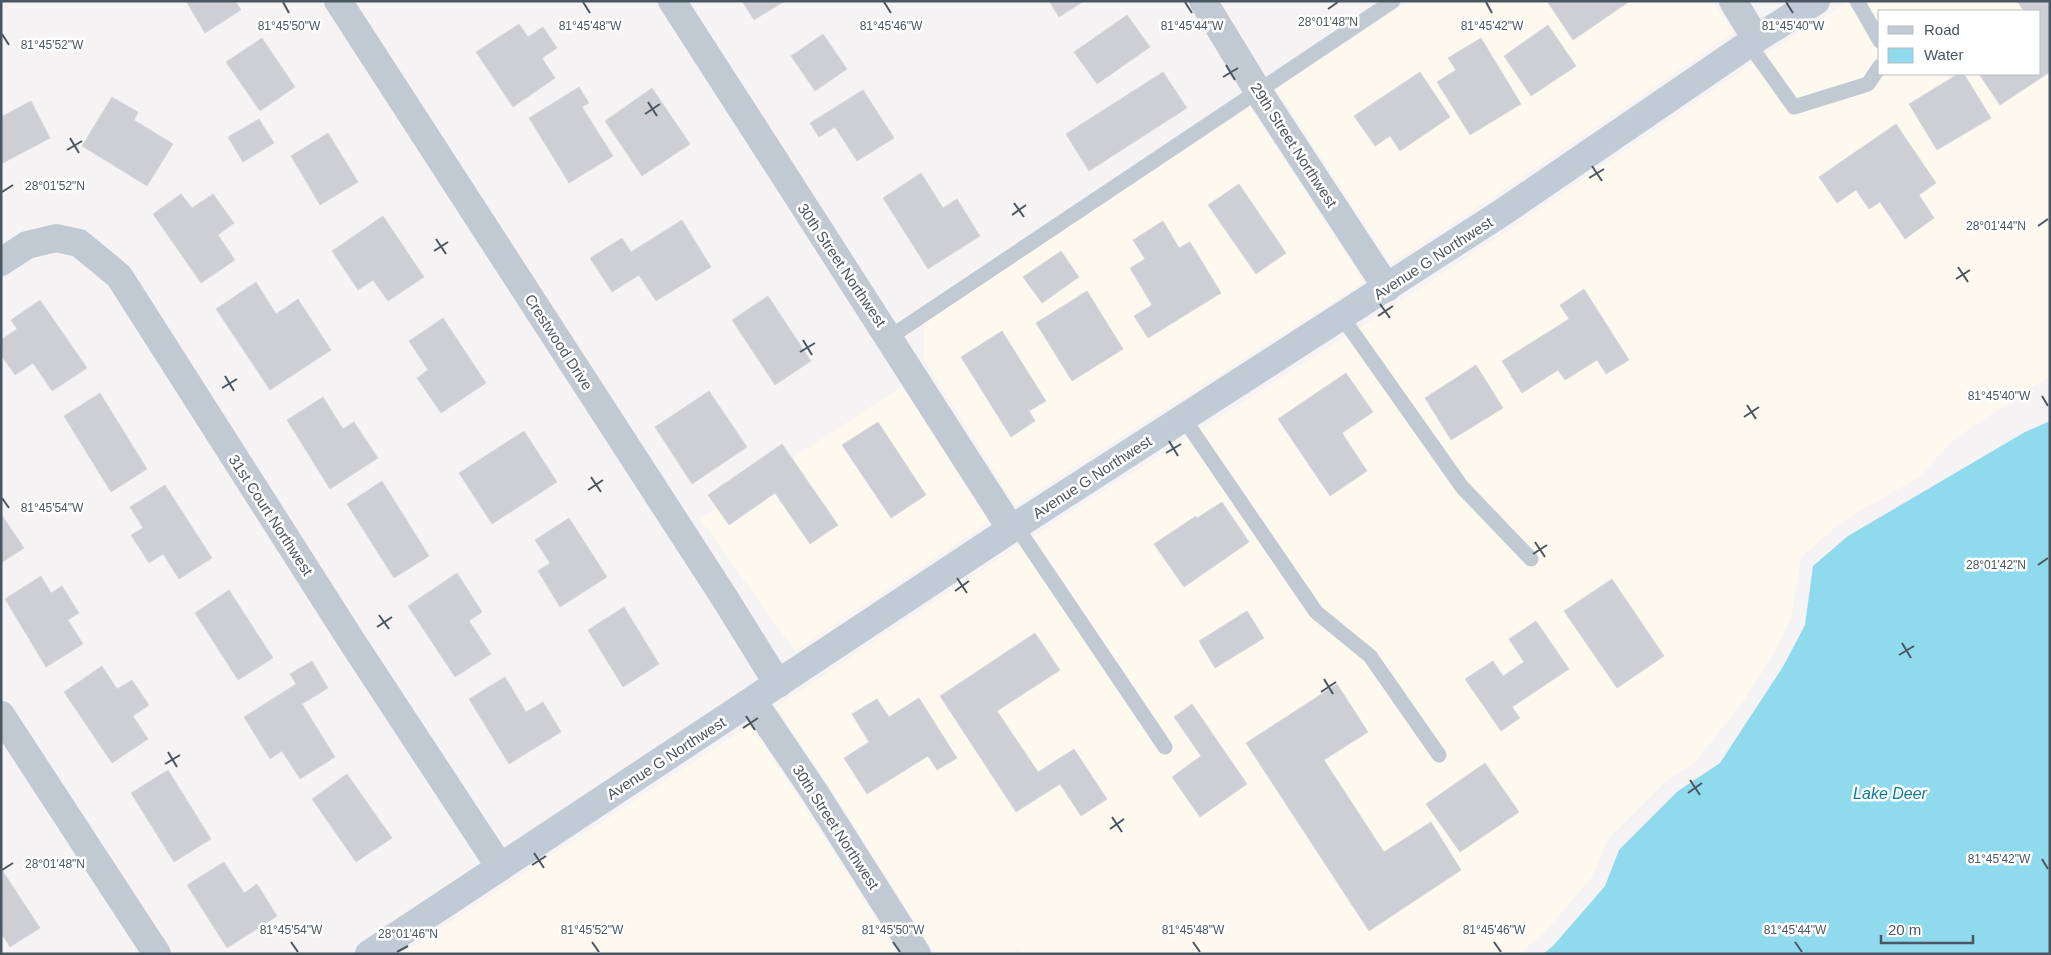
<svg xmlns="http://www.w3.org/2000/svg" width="2051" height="955" font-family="Arial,sans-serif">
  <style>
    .commercial { fill: #fdf9ef; fill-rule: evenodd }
    .water { fill: #90daee }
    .building { fill: #cdcfd5; stroke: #d7d9de }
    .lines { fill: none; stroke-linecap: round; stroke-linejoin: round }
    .service { stroke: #c1cad2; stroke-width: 15 }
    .minor { stroke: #c1cad2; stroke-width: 28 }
    .secondary { stroke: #c1cbd6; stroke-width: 28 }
    .ticks { fill: none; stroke: #4a5661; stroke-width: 2 }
    .labels { text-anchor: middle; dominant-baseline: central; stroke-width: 5; stroke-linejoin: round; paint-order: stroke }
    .street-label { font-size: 15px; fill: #4a5661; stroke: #fff }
    .water-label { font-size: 16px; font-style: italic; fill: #0c7c9b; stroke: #fff }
    .ticks-label { font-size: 12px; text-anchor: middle; fill: #4a5661; stroke: #fff; stroke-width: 5; stroke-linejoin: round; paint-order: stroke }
  </style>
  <rect width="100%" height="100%" fill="#f5f3f3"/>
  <g class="commercial">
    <polygon points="1408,1 1713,1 1733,33 1493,197 1391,264 1276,89"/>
    <path d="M1849,1H2050V379H2045L1954,439L1919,477L1840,523L1801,557L1791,619L1772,657L1740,706L1695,762L1667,780L1609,838L1592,877L1543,934L1519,954H1021L1018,949L1012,954H935L828,784L776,707L1021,544L1384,312L1513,227L1766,54ZM1880,11H2040V74H1880Z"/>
    <polygon points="1250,107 1364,282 1015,505 924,360 924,322"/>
    <polygon points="902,386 989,522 795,651 700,519"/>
    <polygon points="750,725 801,801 898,954 410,954 407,950"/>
  </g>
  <polygon class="water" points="2050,421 2050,954 1543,954 1553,946 1605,886 1619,850 1678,791 1720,763 1784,665 1805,625 1813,566 1848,536 2025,432"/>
  <g class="building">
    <polygon points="186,1 235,1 241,10 205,33"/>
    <polygon points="742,1 785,1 754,20"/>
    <polygon points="1049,1 1084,1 1059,17"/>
    <polygon points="1547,1 1630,1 1573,40"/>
    <polygon points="2017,1 2050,1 2050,72 2000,105 1979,74 2040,74 2040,11 2024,11"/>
    <polygon points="1127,15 1150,47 1097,84 1074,52"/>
    <polygon points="519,24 528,37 543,27 557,48 542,58 555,78 513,107 476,52"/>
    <polygon points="1548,25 1576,66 1531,96 1504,56"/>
    <polygon points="823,34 847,69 815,91 791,56"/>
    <polygon points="262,38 295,87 260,111 226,62"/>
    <polygon points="1481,38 1521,104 1470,135 1437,82 1456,70 1448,58"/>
    <polygon points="1163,72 1187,108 1089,171 1066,134"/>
    <polygon points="1420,72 1450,117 1400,151 1390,136 1375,146 1354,116"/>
    <polygon points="1958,74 1964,74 1991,118 1937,150 1909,104"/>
    <polygon points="579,87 589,103 582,107 613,156 569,183 529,118"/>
    <polygon points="652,88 690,144 642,176 605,121"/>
    <polygon points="863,90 894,138 857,161 835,127 819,137 810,123"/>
    <polygon points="112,97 138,112 134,120 173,144 147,186 82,146"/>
    <polygon points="31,101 50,138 1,164 1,117"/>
    <polygon points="259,119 274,143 243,162 228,137"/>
    <polygon points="1896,124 1936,183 1919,195 1934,218 1905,239 1880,202 1869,209 1856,190 1837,203 1819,177"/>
    <polygon points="328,133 358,182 320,205 291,156"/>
    <polygon points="921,173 943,208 957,199 980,236 928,269 883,198"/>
    <polygon points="1239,184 1286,253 1256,274 1208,205"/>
    <polygon points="181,194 192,208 213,194 234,223 218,235 235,260 201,283 153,214"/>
    <polygon points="383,216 424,277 388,301 373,280 358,290 332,251"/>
    <polygon points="682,220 711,267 656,301 639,275 612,292 590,258 622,238 631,252"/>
    <polygon points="1163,221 1179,248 1190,242 1221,293 1148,338 1134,316 1152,305 1130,268 1145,259 1133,240"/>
    <polygon points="1061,251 1079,277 1042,303 1023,277"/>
    <polygon points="256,282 276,314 298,299 331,350 270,390 216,309"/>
    <polygon points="1584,289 1629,360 1606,374 1597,360 1565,380 1558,370 1522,393 1502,361 1569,319 1560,305"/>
    <polygon points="1087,291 1123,349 1072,381 1036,323"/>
    <polygon points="768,296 811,361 775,385 732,320"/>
    <polygon points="40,300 87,368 52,391 33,363 15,375 1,355 1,340 17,329 11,320"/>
    <polygon points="443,318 486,383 441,413 417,378 428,370 409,341"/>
    <polygon points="1002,331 1046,401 1029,411 1035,421 1011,437 961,357"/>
    <polygon points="1476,365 1503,408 1451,440 1425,398"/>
    <polygon points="1346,373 1373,412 1342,433 1367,471 1330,496 1278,419"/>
    <polygon points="709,391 747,447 692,484 655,427"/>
    <polygon points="100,393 147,469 111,492 64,416"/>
    <polygon points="323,397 343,429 354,422 378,458 330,489 287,420"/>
    <polygon points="878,422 926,495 891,518 842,445"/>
    <polygon points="524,431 557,482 492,524 459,473"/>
    <polygon points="782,444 838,525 810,544 775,493 729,525 708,495"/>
    <polygon points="382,481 429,556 394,578 347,504"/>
    <polygon points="165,485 212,558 179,579 163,554 149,563 131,535 143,528 130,507"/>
    <polygon points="1222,502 1249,542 1184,587 1154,544 1196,516 1197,518"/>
    <polygon points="1,514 24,548 1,563"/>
    <polygon points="569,518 607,577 560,607 538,571 550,563 535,540"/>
    <polygon points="457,573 482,612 469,621 491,654 455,677 408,606"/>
    <polygon points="41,576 51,593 62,586 79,613 68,620 83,644 46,667 5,599"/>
    <polygon points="1612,579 1664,656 1617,688 1564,611"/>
    <polygon points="229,590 273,658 238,680 195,613"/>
    <polygon points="624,607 659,664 623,687 588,630"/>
    <polygon points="1247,611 1264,638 1215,668 1199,641"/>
    <polygon points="1536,621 1569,669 1512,707 1520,718 1501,731 1465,679 1493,661 1503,676 1524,662 1509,639"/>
    <polygon points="1035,633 1060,670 997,711 1038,772 1074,749 1107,799 1081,816 1060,784 1016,812 940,696"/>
    <polygon points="312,661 328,688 302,704 335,757 300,779 282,751 270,759 244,717 296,684 290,674"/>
    <polygon points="102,666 117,689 132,680 149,705 133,716 148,739 112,763 64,692"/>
    <polygon points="505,677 526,712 543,702 561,732 509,764 469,699"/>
    <polygon points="1337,684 1368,732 1324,760 1384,852 1431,822 1461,870 1369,931 1246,743"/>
    <polygon points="919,698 957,758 937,770 928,756 867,794 844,758 869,742 852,714 877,699 889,717"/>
    <polygon points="1192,704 1247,784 1200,817 1172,777 1201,756 1174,717"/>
    <polygon points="1485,763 1519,812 1460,852 1426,804"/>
    <polygon points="168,770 211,839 174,862 131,793"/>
    <polygon points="347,774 392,838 356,862 312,799"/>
    <polygon points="224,862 244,893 257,884 277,916 227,948 187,885"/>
    <polygon points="2,870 40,928 10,947 1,933"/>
  </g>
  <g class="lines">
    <g class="service">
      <polyline points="1857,1 1880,41"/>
      <polyline points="1749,44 1794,107 1868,84 1880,66"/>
      <polyline points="1342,317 1462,487 1531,559"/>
      <polyline points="890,337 1393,1"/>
      <polyline points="1184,419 1316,612 1370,656 1439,755"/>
      <polyline points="1016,526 1165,747"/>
    </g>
    <g class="minor">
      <polyline points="338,1 724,597 778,684"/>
      <path d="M672,1C785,177 899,352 1011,529"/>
      <polyline points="1203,1 1258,91 1387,288"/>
      <polyline points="1733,1 1756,39"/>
      <polyline points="1,262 27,245 56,238 79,243 119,276 351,640 500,867"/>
      <polyline points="753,701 815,793 917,954"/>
      <polyline points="1,715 157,954"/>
    </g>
    <polyline class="secondary" points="369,954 1011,529 1503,212 1756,39 1816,1"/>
  </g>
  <path class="ticks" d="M283,2L289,13M583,2L590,13M884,2L891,13M1185,2L1192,13M1486,2L1492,13M1786,2L1793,13M1328,9L1338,2M2,34L9,45M1226,65L1235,80M1223,77L1238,68M648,102L657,116M645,114L660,104M70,138L79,153M67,150L82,141M1592,166L1602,181M1589,178L1604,169M2,192L13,185M1014,203L1024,217M1012,215L1026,205M2038,226L2048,219M436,239L446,254M434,251L448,242M1958,267L1968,282M1956,279L1970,270M1380,304L1390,318M1378,316L1393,306M803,340L812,355M800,352L815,343M225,376L234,391M222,388L237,379M2042,396L2048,406M1747,405L1756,419M1744,417L1759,407M1169,441L1178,456M1166,453L1181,444M591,477L601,492M588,490L603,480M2,498L9,508M1535,542L1545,557M1533,554L1547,545M2038,565L2048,558M957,578L967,593M955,591L969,581M379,615L389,629M377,627L392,617M1902,643L1911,658M1899,655L1914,646M1324,679L1333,694M1321,692L1336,682M746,716L755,730M743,728L758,718M168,752L177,767M165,764L180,755M1690,780L1700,795M1688,793L1702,783M1112,817L1122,832M1110,829L1124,819M534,853L544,868M2042,859L2048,869M532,865L546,856M2,870L13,863M291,942L298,952M592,942L599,952M893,942L900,952M1193,942L1200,952M1494,942L1501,952M1795,942L1802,952M397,952L408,946"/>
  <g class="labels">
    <g class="street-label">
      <text transform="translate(1294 145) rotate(57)">29th Street Northwest</text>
      <text transform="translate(1433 258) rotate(-33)">Avenue G Northwest</text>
      <text transform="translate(842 265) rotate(56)">30th Street Northwest</text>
      <text transform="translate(559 342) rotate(57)">Crestwood Drive</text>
      <text transform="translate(1092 477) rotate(-33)">Avenue G Northwest</text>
      <text transform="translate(271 515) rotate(57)">31st Court Northwest</text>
      <text transform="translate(666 758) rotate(-33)">Avenue G Northwest</text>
      <text transform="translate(836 827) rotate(57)">30th Street Northwest</text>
    </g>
    <g class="water-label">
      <text x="1890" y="793">Lake Deer</text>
    </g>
  </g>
  <g class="ticks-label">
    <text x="1328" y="26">28°01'48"N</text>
    <text x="289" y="30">81°45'50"W</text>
    <text x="590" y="30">81°45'48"W</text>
    <text x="891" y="30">81°45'46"W</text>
    <text x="1192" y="30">81°45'44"W</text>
    <text x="1492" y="30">81°45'42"W</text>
    <text x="1793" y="30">81°45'40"W</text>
    <text x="52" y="49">81°45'52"W</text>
    <text x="55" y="190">28°01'52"N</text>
    <text x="1996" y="230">28°01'44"N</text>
    <text x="1999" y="400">81°45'40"W</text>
    <text x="52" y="512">81°45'54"W</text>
    <text x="1996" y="569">28°01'42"N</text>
    <text x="1999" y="863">81°45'42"W</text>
    <text x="55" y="868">28°01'48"N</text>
    <text x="291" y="934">81°45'54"W</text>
    <text x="592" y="934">81°45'52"W</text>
    <text x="893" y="934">81°45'50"W</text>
    <text x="1193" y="934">81°45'48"W</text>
    <text x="1494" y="934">81°45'46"W</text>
    <text x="1795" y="934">81°45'44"W</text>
    <text x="408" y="938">28°01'46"N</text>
  </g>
  <rect width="2051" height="955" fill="none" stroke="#4a5661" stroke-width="5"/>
  <rect x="1878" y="10" width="162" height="65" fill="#ffffff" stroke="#b7bbc0"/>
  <rect x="1888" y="26" width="25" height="8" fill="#c1cbd6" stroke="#b7bbc0"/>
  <text x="1924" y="35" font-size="15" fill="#4a5661">Road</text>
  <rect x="1888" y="48" width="25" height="15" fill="#90daee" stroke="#b7bbc0"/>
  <text x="1924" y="60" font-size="15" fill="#4a5661">Water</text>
  <path d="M1881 935v8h92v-8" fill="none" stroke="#4a5661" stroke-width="2.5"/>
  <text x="1888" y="935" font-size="15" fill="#4a5661" stroke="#ffffff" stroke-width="4" paint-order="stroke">20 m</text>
</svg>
